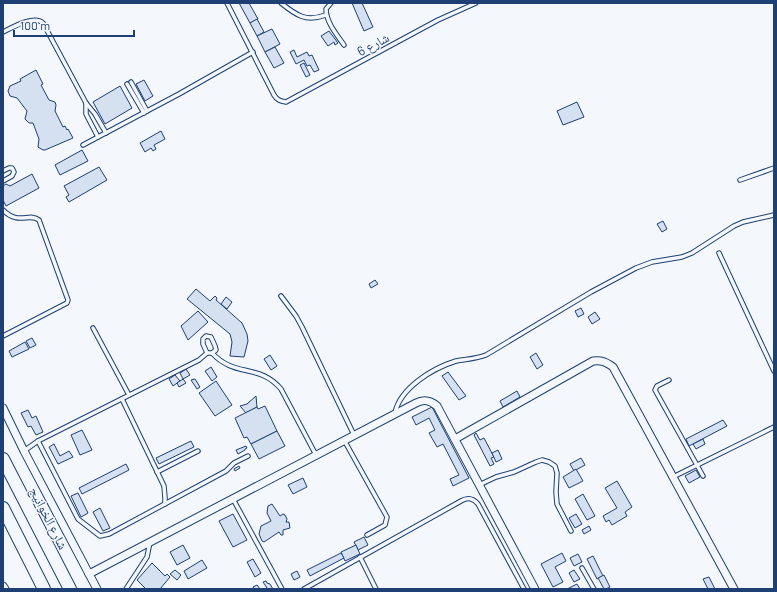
<svg xmlns="http://www.w3.org/2000/svg" width="777" height="592" font-family="Barlow,'Noto Naskh Arabic',sans-serif">
  <style>
    .building { fill: #d5e0f0; stroke: #1d3f73 }
    .lines { fill: none; stroke-linecap: round; stroke-linejoin: round }
    .service-casing { stroke: #1d3f73; stroke-width: 5.5 }
    .minor-casing { stroke: #1d3f73; stroke-width: 9 }
    .trunk-casing { stroke: #1d3f73; stroke-width: 14 }
    .service { stroke: #f4f7fb; stroke-width: 3.5 }
    .minor { stroke: #f4f7fb; stroke-width: 7 }
    .trunk { stroke: #f4f7fb; stroke-width: 12 }
    .labels { text-anchor: middle; dominant-baseline: central; stroke-width: 3; stroke-linejoin: round; paint-order: stroke }
    .street-label { font-size: 13px; fill: #1d3f73; stroke: #f4f7fb }
  </style>
  <rect width="100%" height="100%" fill="#f4f7fb"/>
  <g class="building">
    <polygon points="239,3 249,3 258,19 250,23"/>
    <polygon points="352,3 362,3 373,27 364,31"/>
    <polygon points="257,19 264,32 257,36 250,23"/>
    <polygon points="272,29 280,44 265,52 257,36"/>
    <polygon points="329,31 338,43 335,45 334,42 328,46 321,36"/>
    <polygon points="275,47 284,63 274,68 265,52"/>
    <polygon points="294,50 297,57 307,52 309,56 312,55 319,70 314,72 310,65 307,66 304,60 296,64 290,52"/>
    <polygon points="304,63 310,75 306,77 300,65"/>
    <polygon points="36,70 43,84 41,85 49,100 55,102 56,105 55,111 63,127 65,126 67,130 68,129 73,138 45,150 43,150 38,147 39,139 33,123 29,123 25,119 27,111 17,98 10,96 8,91 10,86 21,81 20,79"/>
    <polygon points="144,80 153,96 145,101 136,84"/>
    <polygon points="120,86 132,108 105,124 93,102"/>
    <polygon points="577,102 584,117 563,125 557,111"/>
    <polygon points="161,131 165,139 154,145 156,149 153,151 151,148 145,152 140,143"/>
    <polygon points="82,150 88,161 60,175 55,165"/>
    <polygon points="99,167 107,180 69,202 66,197 69,195 64,186"/>
    <polygon points="32,174 39,188 6,206 3,200 3,186 6,184 10,186"/>
    <polygon points="663,221 667,229 662,232 657,224"/>
    <polygon points="375,280 378,284 371,288 369,284"/>
    <polygon points="196,289 210,301 215,296 217,298 216,300 242,323 247,334 248,341 244,357 230,356 232,342 230,334 187,299"/>
    <polygon points="226,297 232,302 227,309 221,304"/>
    <polygon points="581,308 584,314 578,317 575,311"/>
    <polygon points="198,311 208,322 188,340 181,326"/>
    <polygon points="595,312 600,319 592,324 588,317"/>
    <polygon points="32,338 36,345 30,348 26,341"/>
    <polygon points="25,342 29,349 12,357 9,351"/>
    <polygon points="536,353 543,365 537,369 530,357"/>
    <polygon points="270,355 277,366 271,370 264,359"/>
    <polygon points="211,367 217,377 212,381 205,371"/>
    <polygon points="186,369 190,375 183,379 180,373"/>
    <polygon points="448,372 466,396 459,400 442,376"/>
    <polygon points="175,375 180,381 173,386 169,379"/>
    <polygon points="183,379 186,383 179,387 177,383"/>
    <polygon points="195,379 200,387 197,389 191,380"/>
    <polygon points="216,381 232,405 215,416 199,393"/>
    <polygon points="517,391 520,397 503,407 500,401"/>
    <polygon points="256,396 257,407 246,413 240,406 247,404"/>
    <polygon points="265,406 277,431 251,444 247,437 244,438 235,418 257,407 258,409"/>
    <polygon points="432,407 469,478 453,486 450,479 459,475 443,444 437,447 429,433 435,430 429,418 416,425 412,417"/>
    <polygon points="28,410 32,418 36,416 43,432 36,435 31,426 28,427 21,413"/>
    <polygon points="723,420 727,426 689,446 686,439"/>
    <polygon points="82,430 92,450 80,455 71,435"/>
    <polygon points="277,431 285,446 259,459 251,444"/>
    <polygon points="476,433 480,440 484,438 494,457 491,458 494,464 490,466 474,435"/>
    <polygon points="703,439 705,444 696,449 693,444"/>
    <polygon points="191,441 194,447 159,464 156,458"/>
    <polygon points="54,444 60,456 69,451 73,457 58,464 49,447"/>
    <polygon points="246,446 247,448 245,449 245,450 238,454 236,450"/>
    <polygon points="498,450 502,459 496,462 492,453"/>
    <polygon points="581,458 585,465 574,471 570,464"/>
    <polygon points="126,464 129,470 82,494 79,488"/>
    <polygon points="239,466 240,468 235,471 234,469"/>
    <polygon points="576,469 583,481 569,488 563,477"/>
    <polygon points="696,470 700,477 689,483 685,476"/>
    <polygon points="303,478 307,487 293,494 288,485"/>
    <polygon points="617,481 632,507 625,512 627,516 612,525 609,520 606,522 603,516 617,508 605,488"/>
    <polygon points="78,493 88,513 81,517 71,496"/>
    <polygon points="583,494 595,516 587,520 575,499"/>
    <polygon points="272,504 280,516 283,514 285,515 287,519 286,522 289,522 290,528 283,530 283,535 281,535 279,532 264,542 262,541 259,534 261,526 271,521 267,513 268,506"/>
    <polygon points="100,508 110,528 103,531 93,512"/>
    <polygon points="233,514 247,540 233,547 219,521"/>
    <polygon points="576,514 582,524 575,528 569,518"/>
    <polygon points="589,526 591,530 584,534 582,530"/>
    <polygon points="364,537 368,545 358,550 354,542"/>
    <polygon points="183,545 190,558 177,565 170,552"/>
    <polygon points="356,545 360,554 345,561 341,552"/>
    <polygon points="341,553 344,558 310,576 307,570"/>
    <polygon points="562,553 566,561 555,567 563,582 553,587 541,564"/>
    <polygon points="578,554 582,562 574,566 570,558"/>
    <polygon points="593,556 603,576 597,579 587,559"/>
    <polygon points="253,559 261,573 255,577 247,562"/>
    <polygon points="202,560 207,568 188,579 184,571"/>
    <polygon points="152,563 165,576 167,574 170,577 160,589 146,589 137,580"/>
    <polygon points="175,570 181,575 177,580 170,574"/>
    <polygon points="574,570 580,579 574,582 569,573"/>
    <polygon points="297,571 300,577 294,580 291,574"/>
    <polygon points="604,575 610,587 606,589 604,589 598,578"/>
    <polygon points="709,577 715,589 708,589 703,579"/>
    <polygon points="266,581 267,583 270,584 273,589 266,589 267,588 263,582"/>
    <polygon points="577,584 580,589 567,589"/>
    <polygon points="257,585 260,589 254,589 253,587"/>
  </g>
  <g class="lines">
    <defs>
      <g id="service">
        <path d="M227,3L274,95C277,100 280,101 286,102L438,20L476,3"/>
        <path d="M281,3C297,16 306,22 326,15"/>
        <path d="M331,3L326,9C326,22 337,35 344,45"/>
        <path d="M3,32C13,27 34,15 43,23L86,103L95,114L106,133"/>
        <polyline points="131,82 147,111"/>
        <polyline points="127,84 144,113"/>
        <polyline points="86,103 86,114 98,137"/>
        <polyline points="83,145 179,94 253,52"/>
        <polyline points="3,171 9,168 12,168 14,172 12,176 3,181"/>
        <polyline points="740,180 774,168"/>
        <path d="M3,210C19,226 29,212 39,220L68,300L67,303L3,336"/>
        <polyline points="719,253 774,371"/>
        <polyline points="281,296 296,316 302,327 354,435"/>
        <polyline points="93,328 129,395"/>
        <polygon points="206,336 211,337 215,346 216,350 212,353 207,353 203,344 203,339"/>
        <path d="M212,353C235,378 259,363 281,389L316,455"/>
        <polyline points="669,380 657,386 655,390 703,476"/>
        <polyline points="122,399 164,486 165,498 165,504"/>
        <path d="M395,413C400,388 433,368 456,361C466,359 476,359 486,355L591,292L636,268L652,262L682,257L692,253L734,226L743,222L774,215"/>
        <polyline points="344,440 387,517 385,525 367,535"/>
        <polyline points="38,441 78,519 100,536 109,534 226,471 234,463 248,456"/>
        <polyline points="24,451 38,441 199,360 207,353"/>
        <polyline points="157,472 198,451"/>
        <polyline points="673,477 774,427"/>
        <polyline points="479,485 496,477 514,472 536,462 542,460 549,462 555,466 557,473 556,492 557,504 571,531"/>
        <polyline points="233,499 282,589"/>
        <polyline points="360,557 376,589"/>
        <polyline points="582,568 594,589"/>
        <polyline points="126,589 147,557 150,542"/>
        <path d="M304,589L461,501C468,497 473,498 478,504L524,589"/>
      </g>
      <g id="minor">
        <polyline points="3,408 24,451 97,589"/>
        <path d="M455,439L593,361C602,360 606,362 613,367L734,589"/>
        <path d="M89,574L416,403C424,399 430,400 437,406L535,589"/>
        <polyline points="3,586 5,589"/>
      </g>
      <g id="trunk">
        <polyline points="3,459 70,589"/>
        <polyline points="3,508 44,589"/>
      </g>
    </defs>
    <use href="#service" class="service-casing"/>
    <use href="#minor" class="minor-casing"/>
    <use href="#trunk" class="trunk-casing"/>
    <use href="#service" class="service"/>
    <use href="#minor" class="minor"/>
    <use href="#trunk" class="trunk"/>
  </g>
  <g class="labels">
    <g class="street-label">
      <text transform="translate(373 44) rotate(-28)">شارع 6</text>
      <text transform="translate(49 518) rotate(63)">شارع الخوانيج</text>
    </g>
  </g>
  <rect width="777" height="592" fill="none" stroke="#1d3f73" stroke-width="8"/>
  <path d="M14 30v6h120v-6" fill="none" stroke="#1d3f73" stroke-width="2"/>
  <text x="20" y="30" font-size="12" fill="#1d3f73" stroke="#f4f7fb" stroke-width="3" paint-order="stroke">100 m</text>
</svg>
